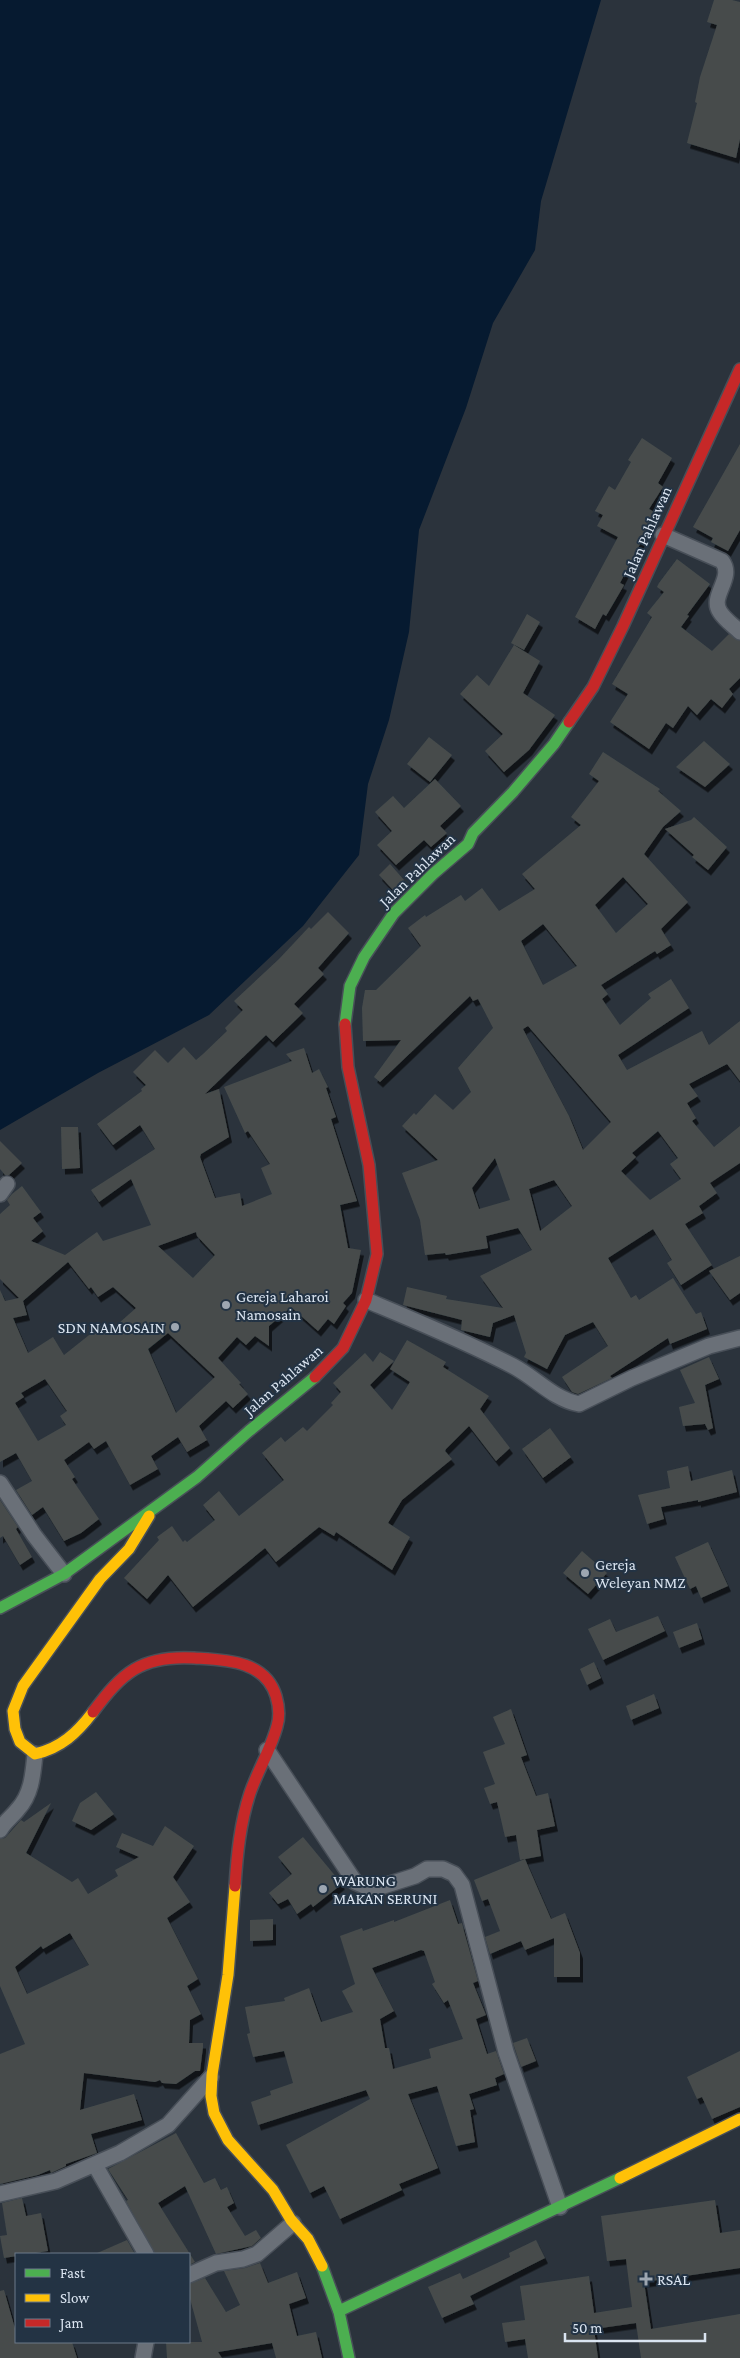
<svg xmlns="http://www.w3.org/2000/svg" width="740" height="2358" font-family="'Crimson Pro',serif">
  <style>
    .water { fill: #061a30 }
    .building { fill: #464c4c; fill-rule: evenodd; filter: url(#shadow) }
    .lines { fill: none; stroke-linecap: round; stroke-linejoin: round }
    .street-casing { stroke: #484f58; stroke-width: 18 }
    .fast-casing { stroke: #484f58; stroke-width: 14 }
    .slow-casing { stroke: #484f58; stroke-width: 14 }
    .jam-casing { stroke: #484f58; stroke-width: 14 }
    .street { stroke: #6a7078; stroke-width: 15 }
    .fast { stroke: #4caf50; stroke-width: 11 }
    .slow { stroke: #ffc107; stroke-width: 11 }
    .jam { stroke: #c62828; stroke-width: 11 }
    .poi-dot { fill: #9da6b1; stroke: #233344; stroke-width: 2 }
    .labels { text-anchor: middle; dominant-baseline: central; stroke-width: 4; stroke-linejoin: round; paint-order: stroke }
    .street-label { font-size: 16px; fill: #dae4f0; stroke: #233344 }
    .poi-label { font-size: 16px; fill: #dae4f0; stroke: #233344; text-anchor: start }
  </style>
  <defs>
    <filter id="shadow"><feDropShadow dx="3" dy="5.5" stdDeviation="0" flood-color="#0009"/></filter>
  </defs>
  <rect width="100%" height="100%" fill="#2b333c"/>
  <polygon class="water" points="0,0 601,0 541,201 535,250 493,323 466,408 419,530 409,632 389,720 368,784 359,855 303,926 209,1015 98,1073 0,1130"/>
  <g class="building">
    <polygon points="714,0 732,0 740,2 740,139 736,158 687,143 697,103 695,102 700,77 717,25 707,22"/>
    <polygon points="642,438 672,458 658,483 663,487 649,509 656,513 620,583 624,585 623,587 606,616 603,614 595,629 575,617 618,537 597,526 603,515 595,511 609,486 615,490 631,462 628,460"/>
    <polygon points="740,444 740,530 728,551 711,542 713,538 693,527"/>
    <polygon points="677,559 710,584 687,615 689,616 681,627 712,651 729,634 740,641 740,678 729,689 733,694 722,708 711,699 697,715 688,706 673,728 666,723 649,749 610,722 628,694 612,684 652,617 647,613 664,592 657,587 659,583"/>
    <polygon points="527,614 540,622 524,650 511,643"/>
    <polygon points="514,645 540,661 523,693 555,715 529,750 504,772 485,751 503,734 460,694 477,675 489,686"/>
    <polygon points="429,737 452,755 430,782 407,764"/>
    <polygon points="704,741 730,764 705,787 676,767"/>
    <path d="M603,752L660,789L658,791L681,811L663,827L644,854L688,902L661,929L671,945L657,954L655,951L601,985L608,994L602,999L620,1025L651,998L648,994L671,979L689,1008L618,1055L627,1070L702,1031L709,1045L740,1021V1081L727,1064L689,1084L698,1096L687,1103L696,1118L692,1121L714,1147L740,1126V1163L710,1183L717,1193L699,1206L703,1213L685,1224L712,1265L681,1285L667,1263L672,1260L653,1229L608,1258L631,1298L636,1295L639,1300L673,1278L696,1314L701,1312L707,1329L670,1344L668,1338L610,1376L612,1378L578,1394L572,1392L562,1377L608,1346L593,1322L565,1335L547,1369L524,1357L526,1353L514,1315L493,1323L490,1337L461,1330L462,1320L403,1305L407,1287L447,1296L446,1299L503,1308L480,1276L532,1250L518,1228L486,1236L488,1248L446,1255L445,1253L425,1255L420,1220L402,1173L438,1160L402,1126L414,1113L416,1115L435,1094L453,1110L471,1092L458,1068L493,1028L478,999L473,1001L470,996L380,1082L374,1077L401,1040L363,1041L362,1008L365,990H376L421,946L408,928L425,915L426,917L461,895L465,901L482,888L499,911L535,889L522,874L581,825L571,817L599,781L589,774ZM623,877L648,904L616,933L595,905ZM543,924L577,966L543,985L521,941ZM528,1026L611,1122L583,1150L569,1116L523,1029ZM658,1131L678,1158L670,1164L681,1179L650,1200L621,1171L636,1157L632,1153ZM495,1158L510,1200L479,1209L472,1188ZM554,1180L572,1206L540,1231L529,1189Z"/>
    <polygon points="435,779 461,806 440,826 447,833 431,847 424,840 396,865 377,845 392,831 375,812 393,796 404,808"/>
    <polygon points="694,817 727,847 708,870 692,857 694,855 665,829 691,820"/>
    <polygon points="390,864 404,880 393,890 379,875"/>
    <path d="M328,912L349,933L318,968L324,974L294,1004L303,1013L273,1042L266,1035L205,1094L219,1089L229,1137L201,1154L200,1157L215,1198L240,1193L242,1206L272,1194L261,1168L270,1164L248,1131L245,1133L224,1087L292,1061L286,1054L304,1048L312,1073L319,1069L328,1087L326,1088L336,1117L331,1119L356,1198L357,1201L340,1205L348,1248L361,1250L352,1293L343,1303L346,1306L334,1324L328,1319L318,1331L291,1307L269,1326V1346L255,1336L246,1345L237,1337L218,1358L241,1383L239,1384L248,1394L233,1408L226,1401L199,1426L207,1440L187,1452L178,1437L151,1456L158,1469L130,1485L106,1441L94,1449L89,1442L64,1460L75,1477L72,1479L99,1519L81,1533L64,1541L43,1507L32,1515L16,1490L32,1481L16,1453L0,1462V1290L5,1301L19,1298L0,1279V1214L10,1205L7,1200L12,1194L22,1186L41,1212L33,1218L43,1231L31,1241L65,1255L97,1232L103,1241L151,1225L131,1179L99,1202L91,1190L155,1149L140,1125L113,1145L97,1124L142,1091L141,1089L146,1085L133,1072L155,1050L168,1063L184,1047L196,1060L203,1054L227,1031L225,1028L243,1010L234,1001L279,959L309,927L311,929ZM196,1232L197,1236L215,1255L193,1278L158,1246ZM68,1262L89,1289L91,1287L98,1297L113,1287L136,1308L110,1331L103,1324L64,1355L53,1337L28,1353L13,1318L27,1315L23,1301ZM168,1333L215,1377L176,1413L148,1349ZM45,1379L67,1411L60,1416L66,1425L38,1441L15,1403L24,1397L21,1393Z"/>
    <polygon points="61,1127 78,1127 80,1168 62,1169"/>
    <polygon points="0,1141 22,1163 9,1175 5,1175 0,1169"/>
    <polygon points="740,1256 740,1293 730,1300 709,1271"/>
    <polygon points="407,1340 446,1362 443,1367 489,1396 480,1409 510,1448 496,1461 469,1426 446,1449 445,1451 452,1459 402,1500 388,1523 410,1537 392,1570 336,1532 334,1536 319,1527 276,1562 265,1548 193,1607 168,1575 147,1599 124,1578 159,1540 157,1537 172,1526 183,1542 185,1540 187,1542 215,1520 203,1505 219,1491 239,1516 284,1480 262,1453 281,1437 285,1442 303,1427 307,1431 333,1405 331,1403 341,1392 333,1383 365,1353 373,1362 380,1352 394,1361 370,1385 392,1410 410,1382 390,1369"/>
    <polygon points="709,1357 719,1379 705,1385 713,1428 708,1430 705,1424 683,1426 679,1407 695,1403 680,1370"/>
    <polygon points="550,1428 571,1457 543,1478 522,1449"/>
    <polygon points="688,1466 691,1481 732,1470 737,1492 698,1502 698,1500 661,1507 664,1519 647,1524 638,1495 670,1488 667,1471"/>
    <polygon points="0,1500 18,1527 16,1529 32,1557 20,1565 3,1536 0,1538"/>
    <polygon points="708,1542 728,1586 701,1598 696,1586 690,1589 675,1557"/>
    <polygon points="582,1551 607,1573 588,1594 563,1573"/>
    <polygon points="658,1616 665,1631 603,1660 588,1629 610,1619 616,1632"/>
    <polygon points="697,1623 702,1639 679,1648 673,1632"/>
    <polygon points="594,1662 601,1678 587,1685 580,1669"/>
    <polygon points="654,1694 659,1708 631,1720 626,1706"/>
    <polygon points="511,1709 527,1755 521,1757 536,1796 548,1793 555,1826 537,1830 541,1856 520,1860 516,1835 505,1837 497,1802 490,1804 484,1788 495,1784 483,1752 505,1744 493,1717"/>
    <polygon points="96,1792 114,1814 91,1830 72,1821 80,1803"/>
    <path d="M51,1803L26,1853L72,1882L78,1878L88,1894L118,1876L115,1870L139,1857L116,1847L122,1833L153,1846L165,1826L194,1846L173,1877L190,1902L167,1918L198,1979L187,1986L201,2014L190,2020L189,2043H203V2047L200,2071H195L176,2084L162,2083L160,2080L155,2082L84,2073L80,2110L134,2094L142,2120L91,2134L97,2153L66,2164V2166L53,2172L51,2173L50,2170L38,2175L0,2184V2054L25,2044L0,1986V1839L5,1838L21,1820L24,1822ZM70,1933L89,1965L27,1994L15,1967L41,1946L43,1949Z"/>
    <polygon points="303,1837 342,1884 313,1907 311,1904 297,1914 288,1899 278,1904 269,1893 292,1874 278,1857"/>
    <polygon points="525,1859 551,1919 565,1913 580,1953 580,1977 554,1977 554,1938 525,1950 521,1941 490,1954 485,1937 500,1931 488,1899 482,1901 474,1880"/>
    <path d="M450,1900L458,1924L462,1923L464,1931L478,1981L473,1983L486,2015L476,2019L487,2054L496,2051L504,2074L495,2078L497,2085L469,2094L474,2109L470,2110L475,2142L456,2146L437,2086L408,2094L438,2168L399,2184L402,2190L340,2219L324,2186L310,2193L286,2145L370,2099L366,2090L258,2125L251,2102L271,2095L270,2091L293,2083L284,2051L253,2057L247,2034L250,2033L245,2007L285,2001L284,1998L309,1988L321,2022L353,2012L342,1991L355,1984L340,1936L362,1928L363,1931L394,1920V1922ZM421,1950L424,1951L435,1982L432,1984L444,2003L448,2000L463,2039L429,2049L431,2058L393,2069L389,2048H385L380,2019L394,2011L372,1968Z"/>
    <polygon points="273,1919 273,1940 250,1941 250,1920"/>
    <polygon points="527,2038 536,2061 521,2067 513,2043"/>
    <polygon points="740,2051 740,2107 712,2119 702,2097 697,2099 687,2077"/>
    <polygon points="176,2133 204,2183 215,2178 221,2190 227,2187 234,2203 227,2207 245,2236 256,2230 261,2238 252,2246 216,2254 185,2186 158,2203 195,2262 189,2265 189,2254 155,2254 126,2201 128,2200 108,2169"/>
    <polygon points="22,2198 26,2216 41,2213 48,2251 4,2258 0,2236 7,2235 2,2203"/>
    <polygon points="715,2200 720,2233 740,2230 740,2268 644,2282 651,2329 740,2314 740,2358 641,2358 636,2323 594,2329 598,2358 528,2358 525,2339 505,2342 502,2323 525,2320 520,2286 589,2276 594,2313 632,2307 626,2259 607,2261 601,2216"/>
    <polygon points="127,2240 135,2254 95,2254"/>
    <polygon points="536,2240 545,2258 470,2296 474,2304 442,2318 428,2287 460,2273 463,2279 510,2257 509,2253"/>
    <polygon points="260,2263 268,2283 297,2272 306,2298 289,2304 297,2336 316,2332 322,2358 276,2358 272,2343 218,2352 222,2358 167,2358 166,2342 202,2342 189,2295 189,2284 205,2278 226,2312 240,2305 224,2271 245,2268"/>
    <polygon points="4,2290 16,2332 16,2342 72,2342 77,2358 0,2358 0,2291"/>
  </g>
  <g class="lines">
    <defs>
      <g id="street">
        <path d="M663,535L722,561C735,578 709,596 720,612C725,620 734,626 740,632"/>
        <polyline points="0,1194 7,1184"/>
        <path d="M366,1300C416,1321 465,1341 513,1366C536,1378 553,1399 579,1404L632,1378L709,1346L740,1338"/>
        <polyline points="0,1483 34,1535 64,1574"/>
        <polyline points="267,1750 355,1882 371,1889 377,1888 415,1876 427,1869 443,1869 454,1874 462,1885 506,2052 560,2207"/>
        <path d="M0,1830C5,1821 12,1817 18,1809C32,1794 33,1773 35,1754"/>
        <polyline points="95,2165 146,2254"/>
        <polyline points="0,2194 56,2181 120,2153 168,2125 211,2077"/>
        <polyline points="189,2275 216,2263 243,2259 257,2254 293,2223"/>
        <polyline points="143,2358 146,2342"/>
      </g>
      <g id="fast">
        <polyline points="345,1024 350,986 364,957 394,913 433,874 468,844 473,833 513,792 554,744 569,722"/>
        <polyline points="0,1608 64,1574 197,1477 249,1431 315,1377"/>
        <polyline points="322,2266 339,2312 349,2358"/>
        <polyline points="339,2311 620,2178"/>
      </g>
      <g id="slow">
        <path d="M93,1712C77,1733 61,1748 35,1754L20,1742L15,1729L13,1711L23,1686L100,1579L129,1549L149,1516"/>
        <polyline points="235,1886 228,1975 212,2075 211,2096 214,2113 228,2140 273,2190 291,2220 308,2239 322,2266"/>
        <polyline points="620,2178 740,2119"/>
      </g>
      <g id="jam">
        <polyline points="569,722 593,687 623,626 740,369"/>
        <polyline points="315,1377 343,1348 366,1300 377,1254 369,1165 348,1067 345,1024"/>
        <path d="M93,1712C122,1673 141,1655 194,1658C225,1660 265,1660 276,1696C279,1706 280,1716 277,1726C271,1749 258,1770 250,1793C240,1823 237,1855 235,1886"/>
      </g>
    </defs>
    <use href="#street" class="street-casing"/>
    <use href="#fast" class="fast-casing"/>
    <use href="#slow" class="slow-casing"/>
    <use href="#jam" class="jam-casing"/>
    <use href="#street" class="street"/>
    <use href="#fast" class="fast"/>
    <use href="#slow" class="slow"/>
    <use href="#jam" class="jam"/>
  </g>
  <g class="poi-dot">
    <circle cx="226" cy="1305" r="5"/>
    <circle cx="175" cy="1327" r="5"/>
    <circle cx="585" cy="1573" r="5"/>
    <circle cx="323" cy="1889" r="5"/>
    <path d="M643.5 2271.5h5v5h5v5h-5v5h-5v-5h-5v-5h5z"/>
  </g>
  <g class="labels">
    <g class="street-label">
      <text transform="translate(647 532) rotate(-66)">Jalan Pahlawan</text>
      <text transform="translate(417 870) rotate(-44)">Jalan Pahlawan</text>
      <text transform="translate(283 1380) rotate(-41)">Jalan Pahlawan</text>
    </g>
    <g class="poi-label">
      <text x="236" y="1296">Gereja Laharoi<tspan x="236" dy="18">Namosain</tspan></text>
      <text x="165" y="1327" text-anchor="end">SDN NAMOSAIN</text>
      <text x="595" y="1564">Gereja<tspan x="595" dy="18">Weleyan NMZ</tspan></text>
      <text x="333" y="1880">WARUNG<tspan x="333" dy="18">MAKAN SERUNI</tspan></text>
      <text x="657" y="2279">RSAL</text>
    </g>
  </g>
  <rect x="15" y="2253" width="175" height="90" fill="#233344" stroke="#6c7a89"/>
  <rect x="25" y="2269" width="25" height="8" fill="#4caf50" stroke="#6c7a89"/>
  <text x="60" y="2278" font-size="15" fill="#dae4f0">Fast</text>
  <rect x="25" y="2294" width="25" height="8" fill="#ffc107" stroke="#6c7a89"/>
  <text x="60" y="2303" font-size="15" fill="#dae4f0">Slow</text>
  <rect x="25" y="2319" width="25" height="8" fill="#c62828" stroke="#6c7a89"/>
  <text x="60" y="2328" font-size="15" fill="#dae4f0">Jam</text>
  <path d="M565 2333v8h140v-8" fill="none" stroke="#dae4f0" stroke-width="2.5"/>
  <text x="572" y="2333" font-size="15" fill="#dae4f0" stroke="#233344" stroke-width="4" paint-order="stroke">50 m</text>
</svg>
